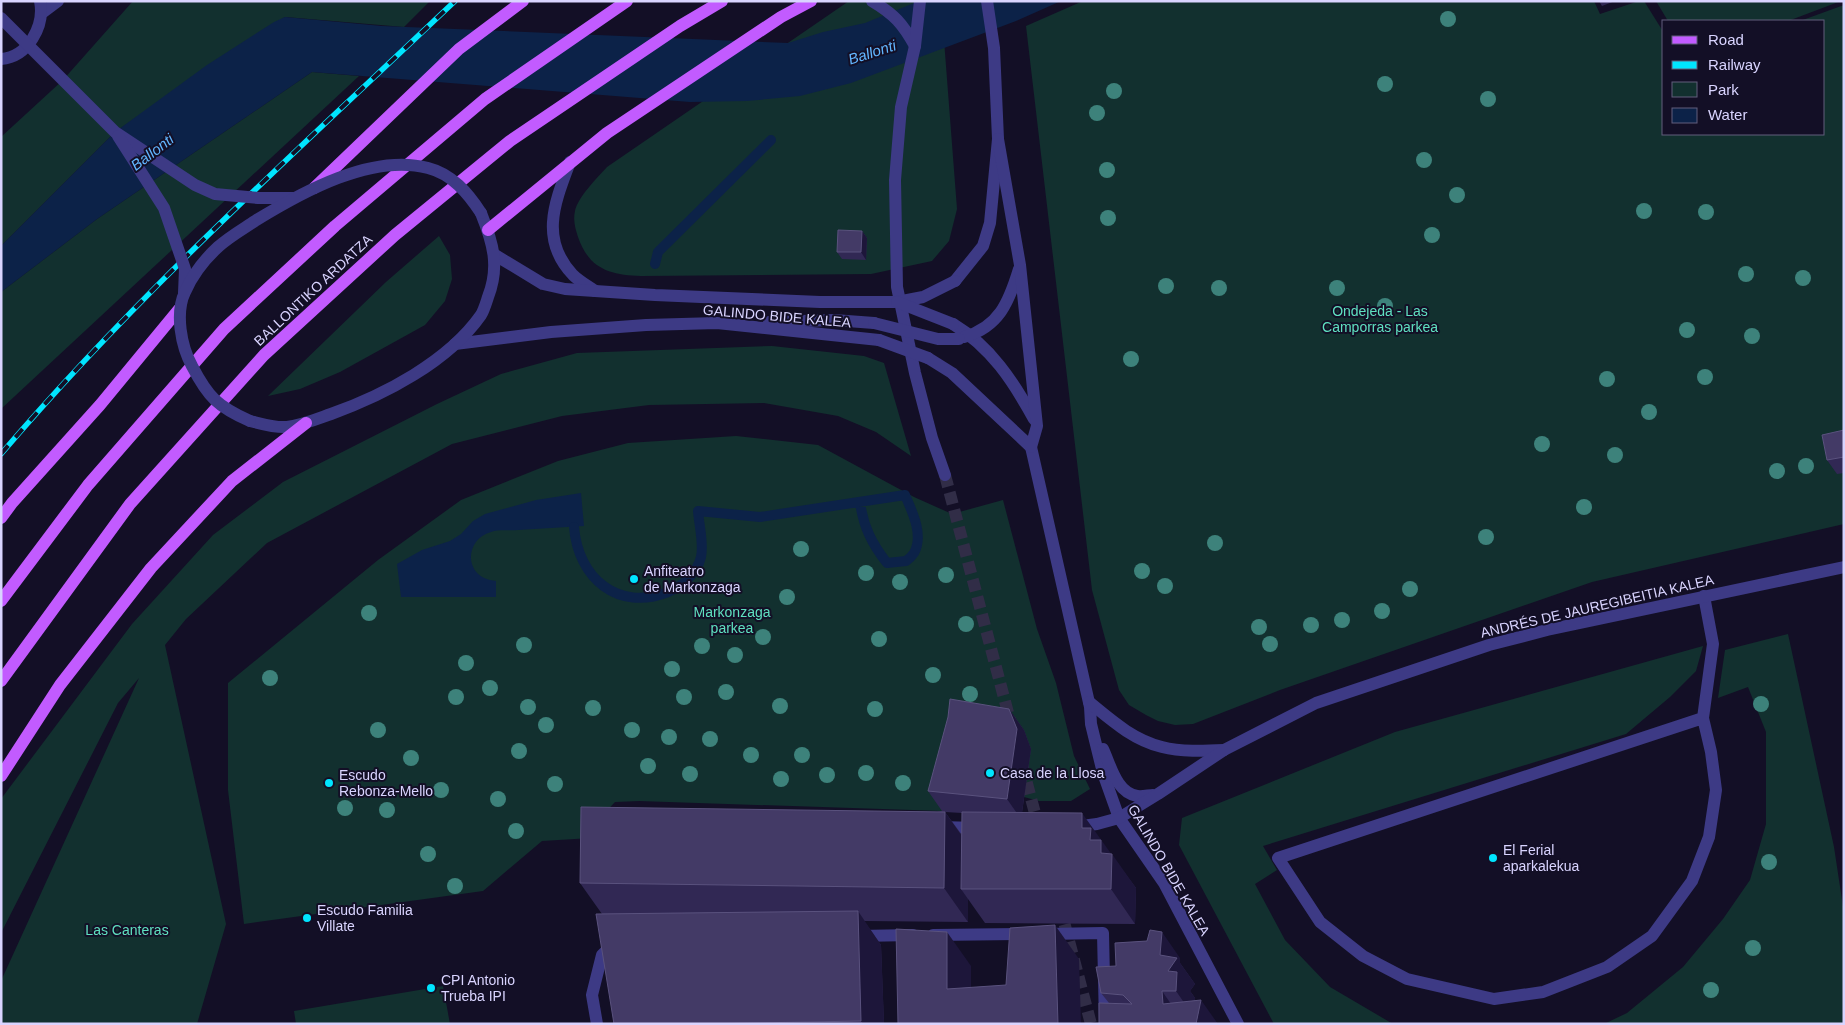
<svg xmlns="http://www.w3.org/2000/svg" width="1845" height="1025" font-family="Helvetica,sans-serif">
  <style>
    .green { fill: #12302f }
    .water { fill: #0c2248 }
    .lines { fill: none; stroke-linecap: round; stroke-linejoin: round }
    .stream { stroke: #0c2248; stroke-width: 10 }
    .tertiary-tunnel { stroke: #312d47; stroke-width: 12; stroke-dasharray: 12 6; stroke-linecap: butt }
    .service { stroke: #3d3a85; stroke-width: 12 }
    .minor { stroke: #3d3a85; stroke-width: 12 }
    .tertiary { stroke: #3d3a85; stroke-width: 12 }
    .primary { stroke: #c25bff; stroke-width: 12 }
    .rail-casing { stroke: #00e5ff; stroke-width: 5.5 }
    .rail { stroke: #130f26; stroke-width: 4; stroke-dasharray: 11; stroke-linecap: butt }
    .minor-bridge { stroke: #3d3a85; stroke-width: 12 }
    .tertiary-bridge { stroke: #3d3a85; stroke-width: 12 }
    .tree { fill: #3d827b }
    .wall { fill: #312854; fill-rule: evenodd }
    .shaded-wall { fill: #1d163a }
    .building { fill: #433a66; stroke: #5a527e }
    .poi-dot { fill: #00e5ff; stroke: #130f26; stroke-width: 2 }
    .labels { text-anchor: middle; dominant-baseline: central; stroke-width: 4; stroke-linejoin: round; paint-order: stroke }
    .street-label { font-size: 14px; fill: #d9d4ff; stroke: #130f26 }
    .park-label { font-size: 14px; fill: #5fe0c0; stroke: #130f26 }
    .poi-label { font-size: 14px; fill: #d9d4ff; stroke: #130f26; text-anchor: start }
    .water-label { font-size: 15px; font-style: italic; fill: #62b6ff; stroke: #130f26 }
  </style>
  <rect width="100%" height="100%" fill="#130f26"/>
  <g class="green">
    <polygon points="133,1 430,1 404,27 285,17 115,132 1,246 1,137 63,80"/>
    <path d="M849,1H941L957,209L949,241L932,261L871,274L641,276C610,275 589,269 578,237C575,228 573,220 575,211C578,197 597,178 607,167Z"/>
    <polygon points="1083,1 1594,1 1600,14 1639,1 1644,1 1664,33 1664,134 1824,134 1824,21 1800,21 1844,5 1844,524 1592,582 1280,690 1193,724 1175,725 1158,721 1146,715 1129,705 1119,690 1092,590 1026,26"/>
    <polygon points="1656,1 1841,1 1788,21 1668,21"/>
    <polygon points="312,72 359,76 1,409 1,292 97,219"/>
    <polygon points="439,236 450,255 452,279 445,301 425,325 340,372 300,389 268,396 386,282"/>
    <polygon points="772,346 864,356 884,363 911,456 876,432 838,416 764,403 649,405 562,416 452,444 267,543 186,619 165,645 226,924 197,1024 1,1024 1,981 139,678 118,703 1,933 1,799 132,624 213,535 283,482 437,404 501,374 577,353"/>
    <polygon points="736,436 818,445 914,497 952,514 1003,500 1037,629 1056,683 1074,756 1090,789 1071,801 1039,801 1024,797 962,737 942,811 639,801 615,802 600,818 591,838 542,841 483,891 244,924 228,790 228,683 378,560 461,500 558,461 628,443"/>
    <polygon points="1788,634 1834,847 1844,913 1844,1024 1604,1024 1627,1013 1683,967 1723,919 1750,880 1766,824 1766,732 1748,687 1718,698 1725,650"/>
    <polygon points="1703,646 1696,671 1670,697 1626,734 1263,846 1277,870 1255,884 1285,940 1330,987 1393,1024 1274,1024 1179,845 1182,818 1395,732"/>
    <polygon points="443,986 450,1024 296,1024 294,1011"/>
  </g>
  <g class="water">
    <polygon points="919,1 1061,1 1016,21 851,83 800,96 747,101 690,102 312,72 97,219 1,292 1,246 115,132 207,65 274,22 285,17 382,26 788,43 823,32 865,23"/>
    <path d="M581,493L584,526C562,527 540,529 518,530C510,531 499,529 491,532C463,540 464,579 496,581V597H401L397,564L422,550L450,541L461,534L473,521L485,514L536,500Z"/>
  </g>
  <g class="lines">
    <g class="stream">
      <polyline points="655,264 658,252 771,140"/>
      <path d="M574,527C578,578 618,612 668,592C683,586 697,573 701,557C704,543 699,525 698,511L760,517L905,495C912,511 924,535 914,553C912,556 909,559 906,561L887,563C872,544 863,526 860,502"/>
    </g>
    <g class="tertiary-tunnel">
      <polyline points="945,475 1011,724"/>
      <polyline points="1022,765 1039,828"/>
      <polyline points="1060,907 1091,1024"/>
    </g>
    <g class="service">
      <path d="M872,1C894,14 903,24 915,46"/>
      <polyline points="920,1 915,46 901,107 895,180 897,287 915,373 932,438 945,475"/>
      <polyline points="1703,718 1711,752 1716,790 1709,837 1692,881 1652,936 1607,967 1543,992 1494,999 1407,979 1363,956 1320,922 1278,858 1703,718 1713,644 1704,596"/>
    </g>
    <g class="minor">
      <polyline points="42,13 58,1"/>
      <path d="M1,59C28,57 45,26 40,1"/>
      <polyline points="1031,447 1090,707 1091,724 1103,773 1119,818 1164,883 1238,1024"/>
      <path d="M1089,702C1111,720 1133,740 1162,747C1181,752 1204,751 1224,750"/>
      <path d="M1103,749C1111,766 1116,792 1137,796C1142,797 1149,795 1153,795"/>
      <polyline points="939,827 979,828"/>
      <polyline points="1074,827 1097,824 1119,818 1158,794 1224,750 1316,703 1489,645 1547,630 1844,567"/>
      <polyline points="1046,934 1103,933 1105,1024"/>
      <polyline points="933,935 1026,934"/>
      <polyline points="858,936 913,935"/>
      <polyline points="597,1024 592,995 602,955 614,943"/>
    </g>
    <g class="tertiary">
      <path d="M570,162C555,202 539,239 573,275C579,281 588,286 595,291"/>
      <polyline points="495,255 543,284 565,289 655,295 820,302 897,302"/>
      <polyline points="955,281 983,246 990,223 998,139 994,48 987,1"/>
      <polyline points="769,322 834,320 874,323"/>
      <path d="M953,324C991,347 1013,381 1034,419"/>
      <path d="M964,337C999,327 1009,302 1019,269"/>
      <polyline points="455,344 551,332 646,325 717,323 879,340"/>
      <polyline points="928,358 952,373 1031,447 1037,426 1020,265 998,139"/>
      <path d="M250,421C262,424 275,428 287,427C303,425 317,419 331,414C384,395 448,362 481,315C484,310 486,303 488,297C500,266 493,243 481,213"/>
    </g>
    <g class="primary">
      <polyline points="314,188 459,49 523,1"/>
      <polyline points="488,230 607,133 781,17 811,1"/>
      <polyline points="1,518 12,503 100,405 180,308"/>
      <polyline points="1,601 88,485 224,329 335,226 485,99 627,1"/>
      <polyline points="1,681 130,504 264,355 395,235 510,141 680,26 722,1"/>
      <polyline points="1,776 60,685 151,568 232,481 306,423"/>
    </g>
    <defs>
      <path id="rail" d="M1,454C140,291 300,148 455,1"/>
    </defs>
    <use href="#rail" class="rail-casing"/>
    <use href="#rail" class="rail"/>
    <g class="minor-bridge">
      <polyline points="1,18 115,132 195,185 215,194 258,198 293,198"/>
      <polyline points="118,136 164,208 185,269 184,293"/>
    </g>
    <g class="tertiary-bridge">
      <polyline points="897,302 923,297 955,281"/>
      <polyline points="897,302 953,324"/>
      <polyline points="874,323 938,339 959,339"/>
      <polyline points="879,340 928,358"/>
      <path d="M250,421C218,407 208,397 192,366C181,346 175,313 185,292C192,276 205,259 218,247C229,237 243,229 255,221C302,192 372,153 428,168C452,174 468,193 481,213"/>
    </g>
  </g>
  <g class="tree">
    <circle cx="1448" cy="19" r="8"/>
    <circle cx="1385" cy="84" r="8"/>
    <circle cx="1114" cy="91" r="8"/>
    <circle cx="1488" cy="99" r="8"/>
    <circle cx="1097" cy="113" r="8"/>
    <circle cx="1424" cy="160" r="8"/>
    <circle cx="1107" cy="170" r="8"/>
    <circle cx="1457" cy="195" r="8"/>
    <circle cx="1644" cy="211" r="8"/>
    <circle cx="1706" cy="212" r="8"/>
    <circle cx="1108" cy="218" r="8"/>
    <circle cx="1432" cy="235" r="8"/>
    <circle cx="1746" cy="274" r="8"/>
    <circle cx="1803" cy="278" r="8"/>
    <circle cx="1166" cy="286" r="8"/>
    <circle cx="1219" cy="288" r="8"/>
    <circle cx="1337" cy="288" r="8"/>
    <circle cx="1385" cy="306" r="8"/>
    <circle cx="1687" cy="330" r="8"/>
    <circle cx="1752" cy="336" r="8"/>
    <circle cx="1131" cy="359" r="8"/>
    <circle cx="1705" cy="377" r="8"/>
    <circle cx="1607" cy="379" r="8"/>
    <circle cx="1649" cy="412" r="8"/>
    <circle cx="1542" cy="444" r="8"/>
    <circle cx="1615" cy="455" r="8"/>
    <circle cx="1806" cy="466" r="8"/>
    <circle cx="1777" cy="471" r="8"/>
    <circle cx="1584" cy="507" r="8"/>
    <circle cx="1486" cy="537" r="8"/>
    <circle cx="1215" cy="543" r="8"/>
    <circle cx="801" cy="549" r="8"/>
    <circle cx="1142" cy="571" r="8"/>
    <circle cx="866" cy="573" r="8"/>
    <circle cx="946" cy="575" r="8"/>
    <circle cx="900" cy="582" r="8"/>
    <circle cx="1165" cy="586" r="8"/>
    <circle cx="1410" cy="589" r="8"/>
    <circle cx="787" cy="597" r="8"/>
    <circle cx="1382" cy="611" r="8"/>
    <circle cx="369" cy="613" r="8"/>
    <circle cx="1342" cy="620" r="8"/>
    <circle cx="966" cy="624" r="8"/>
    <circle cx="1311" cy="625" r="8"/>
    <circle cx="1259" cy="627" r="8"/>
    <circle cx="763" cy="637" r="8"/>
    <circle cx="879" cy="639" r="8"/>
    <circle cx="1270" cy="644" r="8"/>
    <circle cx="524" cy="645" r="8"/>
    <circle cx="702" cy="646" r="8"/>
    <circle cx="735" cy="655" r="8"/>
    <circle cx="466" cy="663" r="8"/>
    <circle cx="672" cy="669" r="8"/>
    <circle cx="933" cy="675" r="8"/>
    <circle cx="270" cy="678" r="8"/>
    <circle cx="490" cy="688" r="8"/>
    <circle cx="726" cy="692" r="8"/>
    <circle cx="970" cy="694" r="8"/>
    <circle cx="456" cy="697" r="8"/>
    <circle cx="684" cy="697" r="8"/>
    <circle cx="1761" cy="704" r="8"/>
    <circle cx="780" cy="706" r="8"/>
    <circle cx="528" cy="707" r="8"/>
    <circle cx="593" cy="708" r="8"/>
    <circle cx="875" cy="709" r="8"/>
    <circle cx="546" cy="725" r="8"/>
    <circle cx="378" cy="730" r="8"/>
    <circle cx="632" cy="730" r="8"/>
    <circle cx="669" cy="737" r="8"/>
    <circle cx="710" cy="739" r="8"/>
    <circle cx="519" cy="751" r="8"/>
    <circle cx="751" cy="755" r="8"/>
    <circle cx="802" cy="755" r="8"/>
    <circle cx="411" cy="758" r="8"/>
    <circle cx="648" cy="766" r="8"/>
    <circle cx="866" cy="773" r="8"/>
    <circle cx="690" cy="774" r="8"/>
    <circle cx="827" cy="775" r="8"/>
    <circle cx="781" cy="779" r="8"/>
    <circle cx="903" cy="783" r="8"/>
    <circle cx="555" cy="784" r="8"/>
    <circle cx="441" cy="790" r="8"/>
    <circle cx="498" cy="799" r="8"/>
    <circle cx="345" cy="808" r="8"/>
    <circle cx="387" cy="810" r="8"/>
    <circle cx="516" cy="831" r="8"/>
    <circle cx="428" cy="854" r="8"/>
    <circle cx="1769" cy="862" r="8"/>
    <circle cx="455" cy="886" r="8"/>
    <circle cx="1753" cy="948" r="8"/>
    <circle cx="1711" cy="990" r="8"/>
  </g>
  <g class="wall">
    <polygon points="1599,1 1615,1 1602,6"/>
    <polygon points="862,231 867,238 866,260 842,259 837,252"/>
    <polygon points="1844,430 1844,473 1837,474 1827,460"/>
    <path d="M1009,709L1024,730L1031,749L1022,813L1100,840L1136,888L1135,924L985,923L968,899V922L864,921L881,945L884,1024H614L602,914L580,883L942,811L928,791ZM945,812L962,813V835Z"/>
    <polygon points="1180,958 1180,963 1195,984 1190,991 1195,998 1195,1001 1218,1024 1109,1003 1101,993 1116,966"/>
  </g>
  <g class="shaded-wall">
    <polygon points="862,231 867,238 866,260 861,252"/>
    <polygon points="1009,709 1024,730 1031,749 1021,819 1007,799"/>
    <polygon points="945,812 969,846 961,889 968,899 968,922 944,888"/>
    <polygon points="1082,813 1112,855 1112,854 1136,888 1135,924 1111,889 1082,828"/>
    <polygon points="858,911 881,945 884,1024 863,1024 861,1021"/>
    <polygon points="1055,925 1079,959 1081,1024 1058,1024"/>
    <polygon points="947,932 971,966 971,1023 947,989"/>
    <polygon points="1162,932 1180,958 1180,963 1195,984 1190,991 1195,998 1194,1017 1176,991 1168,971 1160,955"/>
    <polygon points="1162,991 1180,1017 1163,1004"/>
    <polygon points="1201,1000 1218,1024 1196,1024"/>
  </g>
  <g class="building">
    <polygon points="838,230 862,231 861,252 837,252"/>
    <polygon points="1844,430 1844,457 1827,460 1822,435"/>
    <polygon points="950,699 1009,709 1017,729 1007,799 928,791 948,717"/>
    <polygon points="581,807 945,812 944,888 580,883"/>
    <polygon points="962,812 1082,813 1082,828 1091,828 1090,840 1101,840 1101,853 1112,854 1111,889 961,889"/>
    <polygon points="858,911 861,1021 699,1024 614,1024 596,914"/>
    <polygon points="1055,925 1058,1024 898,1024 896,929 947,932 947,989 1006,985 1010,928"/>
    <polygon points="1150,930 1162,932 1160,955 1177,958 1168,971 1177,972 1176,991 1162,991 1163,1004 1201,1000 1196,1024 1099,1024 1099,1003 1132,1004 1123,995 1101,993 1096,967 1116,966 1115,943 1147,941"/>
  </g>
  <g class="poi-dot">
    <circle cx="634" cy="579" r="5"/>
    <circle cx="990" cy="773" r="5"/>
    <circle cx="329" cy="783" r="5"/>
    <circle cx="1493" cy="858" r="5"/>
    <circle cx="307" cy="918" r="5"/>
    <circle cx="431" cy="988" r="5"/>
  </g>
  <g class="labels">
    <g class="street-label">
      <text transform="translate(313 290) rotate(-43)">BALLONTIKO ARDATZA</text>
      <text transform="translate(777 316) rotate(5)">GALINDO BIDE KALEA</text>
      <text transform="translate(1597 606) rotate(-13)">ANDRÉS DE JAUREGIBEITIA KALEA</text>
      <text transform="translate(1169 870) rotate(60)">GALINDO BIDE KALEA</text>
    </g>
    <g class="park-label">
      <text x="1380" y="311">Ondejeda - Las<tspan x="1380" dy="16">Camporras parkea</tspan></text>
      <text x="732" y="612">Markonzaga<tspan x="732" dy="16">parkea</tspan></text>
      <text x="127" y="930">Las Canteras</text>
    </g>
    <g class="poi-label">
      <text x="644" y="571">Anfiteatro<tspan x="644" dy="16">de Markonzaga</tspan></text>
      <text x="1000" y="773">Casa de la Llosa</text>
      <text x="339" y="775">Escudo<tspan x="339" dy="16">Rebonza-Mello</tspan></text>
      <text x="1503" y="850">El Ferial<tspan x="1503" dy="16">aparkalekua</tspan></text>
      <text x="317" y="910">Escudo Familia<tspan x="317" dy="16">Villate</tspan></text>
      <text x="441" y="980">CPI Antonio<tspan x="441" dy="16">Trueba IPI</tspan></text>
    </g>
    <g class="water-label">
      <text transform="translate(872 52) rotate(-18)">Ballonti</text>
      <text transform="translate(152 152) rotate(-37)">Ballonti</text>
    </g>
  </g>
  <rect width="1845" height="1025" fill="none" stroke="#d9d4ff" stroke-width="5"/>
  <rect x="1662" y="20" width="162" height="115" fill="#130f26" stroke="#625e7d"/>
  <rect x="1672" y="36" width="25" height="8" fill="#c25bff" stroke="#625e7d"/>
  <text x="1708" y="45" font-size="15" fill="#d9d4ff">Road</text>
  <rect x="1672" y="61" width="25" height="8" fill="#00e5ff" stroke="#625e7d"/>
  <text x="1708" y="70" font-size="15" fill="#d9d4ff">Railway</text>
  <rect x="1672" y="82" width="25" height="15" fill="#12302f" stroke="#625e7d"/>
  <text x="1708" y="95" font-size="15" fill="#d9d4ff">Park</text>
  <rect x="1672" y="108" width="25" height="15" fill="#0c2248" stroke="#625e7d"/>
  <text x="1708" y="120" font-size="15" fill="#d9d4ff">Water</text>
</svg>
